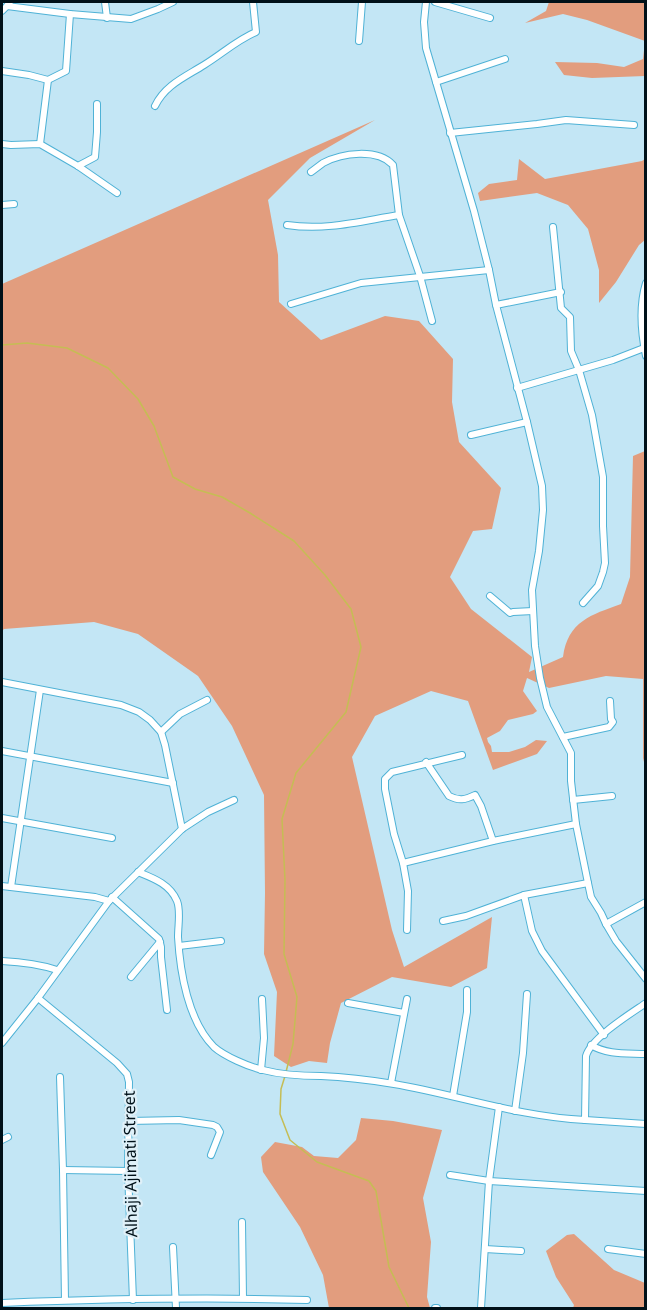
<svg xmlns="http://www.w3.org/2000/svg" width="647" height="1310" font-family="'Noto Sans',sans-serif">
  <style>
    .green { fill: #e29d7e }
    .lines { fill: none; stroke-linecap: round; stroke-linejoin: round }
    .stream { stroke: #c5bd54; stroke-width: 1.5 }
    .minor-casing { stroke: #4fb2d6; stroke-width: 8 }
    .minor { stroke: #fff; stroke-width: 6 }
    .labels { text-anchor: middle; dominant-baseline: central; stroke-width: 4.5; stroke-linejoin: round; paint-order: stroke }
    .street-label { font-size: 16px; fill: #001119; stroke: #dff0f8 }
  </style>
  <rect width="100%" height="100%" fill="#c3e6f5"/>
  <g class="green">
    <polygon points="549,2 645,2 645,76 592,78 564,75 555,62 597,63 624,67 643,59 645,41 587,20 563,14 525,23 546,11"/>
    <path d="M375,120L310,158L268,200L278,255L279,302L321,340L385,316L419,321L453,359L452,402L459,442L501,488L492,529L473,531L450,577L471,609L532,657L529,672L563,657C568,621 591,615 621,604L630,577L633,456L645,451V766L643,758V679L606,676L549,688L527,678L523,691L537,711L533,714L508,720L500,731L487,738L488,742L491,746L492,752H509L525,747L536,740L547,741L537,754L493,770L468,701L431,691L375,716L352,757L392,930L404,967L492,917L487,968L451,987L392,977L341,1003L330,1043L327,1063L309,1061L291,1067L274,1056L277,992L264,954L265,893L264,795L232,726L198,676L138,634L94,622L4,629L2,631V284Z"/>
    <polygon points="519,159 545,179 642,161 645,159 645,240 639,245 616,282 599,303 599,270 588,229 568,205 537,193 480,201 478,193 489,184 517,180"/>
    <polygon points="361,1118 393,1121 442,1130 423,1198 431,1242 427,1297 430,1308 329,1308 323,1275 300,1227 263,1172 261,1157 275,1142 302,1147 314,1156 338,1158 356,1140"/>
    <polygon points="574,1234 614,1270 645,1283 645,1308 573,1308 574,1305 556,1277 546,1251 567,1235"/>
  </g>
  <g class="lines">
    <g class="stream">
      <polyline points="2,345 27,343 67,348 108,368 138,399 154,426 173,477 195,489 222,497 250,513 294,541 325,575 351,609 361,647 346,712 296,773 282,819 285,880 284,954 297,997 293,1044 286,1072"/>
      <polyline points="285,1076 281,1089 280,1114 290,1140 317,1162 369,1181 376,1191 389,1267 409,1308"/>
    </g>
    <defs>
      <g id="minor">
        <polyline points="105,2 107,18"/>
        <polyline points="426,2 424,22 426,48 474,211 489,270 496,305 527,422 542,486 543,510 539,551 532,590 535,646 540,678 547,707 571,753 571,781 576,824 588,883 591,897 601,913 606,924 616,941 646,979"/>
        <polyline points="435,2 490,18"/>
        <polyline points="7,6 70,14 131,19 158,9 173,2"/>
        <polyline points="2,11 7,6 10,2"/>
        <polyline points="359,41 362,2"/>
        <polyline points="2,71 29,75 48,80 66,71 70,14"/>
        <polyline points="436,82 505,59"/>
        <path d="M155,106C165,85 185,77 204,65C222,54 237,40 256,32L253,2"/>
        <polyline points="450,133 537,124 566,120 634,125"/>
        <polyline points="2,144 11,145 40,144 78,166 117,193"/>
        <polyline points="40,144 48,80"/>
        <polyline points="78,166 95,157 97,132 97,104"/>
        <path d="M311,172C315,169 319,166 323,163C342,153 377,148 393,165L399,215L420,276L432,321"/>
        <polyline points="2,205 14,204"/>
        <path d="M287,225C326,231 361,221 399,215"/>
        <polyline points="553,227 561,308 570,317 571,351 579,370 592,415 603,477 603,526 605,563 603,572 598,586 583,603"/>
        <path d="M646,283C639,306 641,332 646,356"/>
        <polyline points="291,304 361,283 489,270"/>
        <polyline points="496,305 561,292"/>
        <polyline points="517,388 613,360 644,348"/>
        <polyline points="471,435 527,422"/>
        <polyline points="490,596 510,613 513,612 533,611"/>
        <polyline points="2,682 121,705 139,712 150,720 161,732 165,745 182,829"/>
        <polyline points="161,732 180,714 207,700"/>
        <polyline points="563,737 609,727 613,722 611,719 610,701"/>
        <polyline points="2,751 173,783"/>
        <path d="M426,762L449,796C459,801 465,800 475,795L481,806L493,841"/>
        <polyline points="573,800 612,796"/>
        <polyline points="2,818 112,838"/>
        <polyline points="403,863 493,841 576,824"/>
        <path d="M138,872C153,878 170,884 177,901C181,911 178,925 178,937C180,972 188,1021 214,1047C224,1056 249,1067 263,1070C282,1075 302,1076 321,1076C345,1077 370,1080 394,1084C458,1095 520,1117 585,1120L586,1056C591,1038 630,1014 646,1003"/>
        <polyline points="2,886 95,897 109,901"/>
        <polyline points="11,887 40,690"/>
        <polyline points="524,895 532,931 542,951 604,1035"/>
        <polyline points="112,897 159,939 161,947 161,957 167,1010"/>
        <polyline points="443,921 466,916 524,895 588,883"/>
        <polyline points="606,924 646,902"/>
        <polyline points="407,930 408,891 403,863 394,834 385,789 385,779 392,772 462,755"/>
        <polyline points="179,946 221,941"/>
        <path d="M2,961C21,962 39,964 57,970"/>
        <polyline points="131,977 160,942"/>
        <polyline points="38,998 117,1063 127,1074 129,1082 128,1171 133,1300"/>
        <polyline points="348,1003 404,1013"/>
        <polyline points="2,1043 38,998 109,901 182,829 208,812 234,800"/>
        <path d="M591,1045C607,1055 627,1053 646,1054"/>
        <polyline points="261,1070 264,1038 262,999"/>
        <polyline points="60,1077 63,1170 65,1300"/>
        <polyline points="391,1083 407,999"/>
        <polyline points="453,1096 467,1012 467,990"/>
        <polyline points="515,1111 523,1053 527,994"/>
        <polyline points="585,1120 646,1124"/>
        <polyline points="129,1121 179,1120 213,1125 217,1127 220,1132 211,1155"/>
        <polyline points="2,1140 8,1137"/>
        <polyline points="63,1170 128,1171"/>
        <polyline points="450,1175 489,1181 646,1191"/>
        <polyline points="242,1222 243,1298"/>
        <polyline points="173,1247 176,1308"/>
        <polyline points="485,1249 521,1251"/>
        <polyline points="608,1249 646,1254"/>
        <path d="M2,1303C103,1299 205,1297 307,1300"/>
        <polyline points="435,1308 437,1308"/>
        <polyline points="481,1308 489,1181 499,1107"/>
      </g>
    </defs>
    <use href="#minor" class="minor-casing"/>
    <use href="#minor" class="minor"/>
  </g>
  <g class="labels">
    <g class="street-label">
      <text transform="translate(130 1164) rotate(-91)">Alhaji Ajimati Street</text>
    </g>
  </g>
  <rect width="647" height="1310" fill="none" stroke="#001119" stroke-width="6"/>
</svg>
